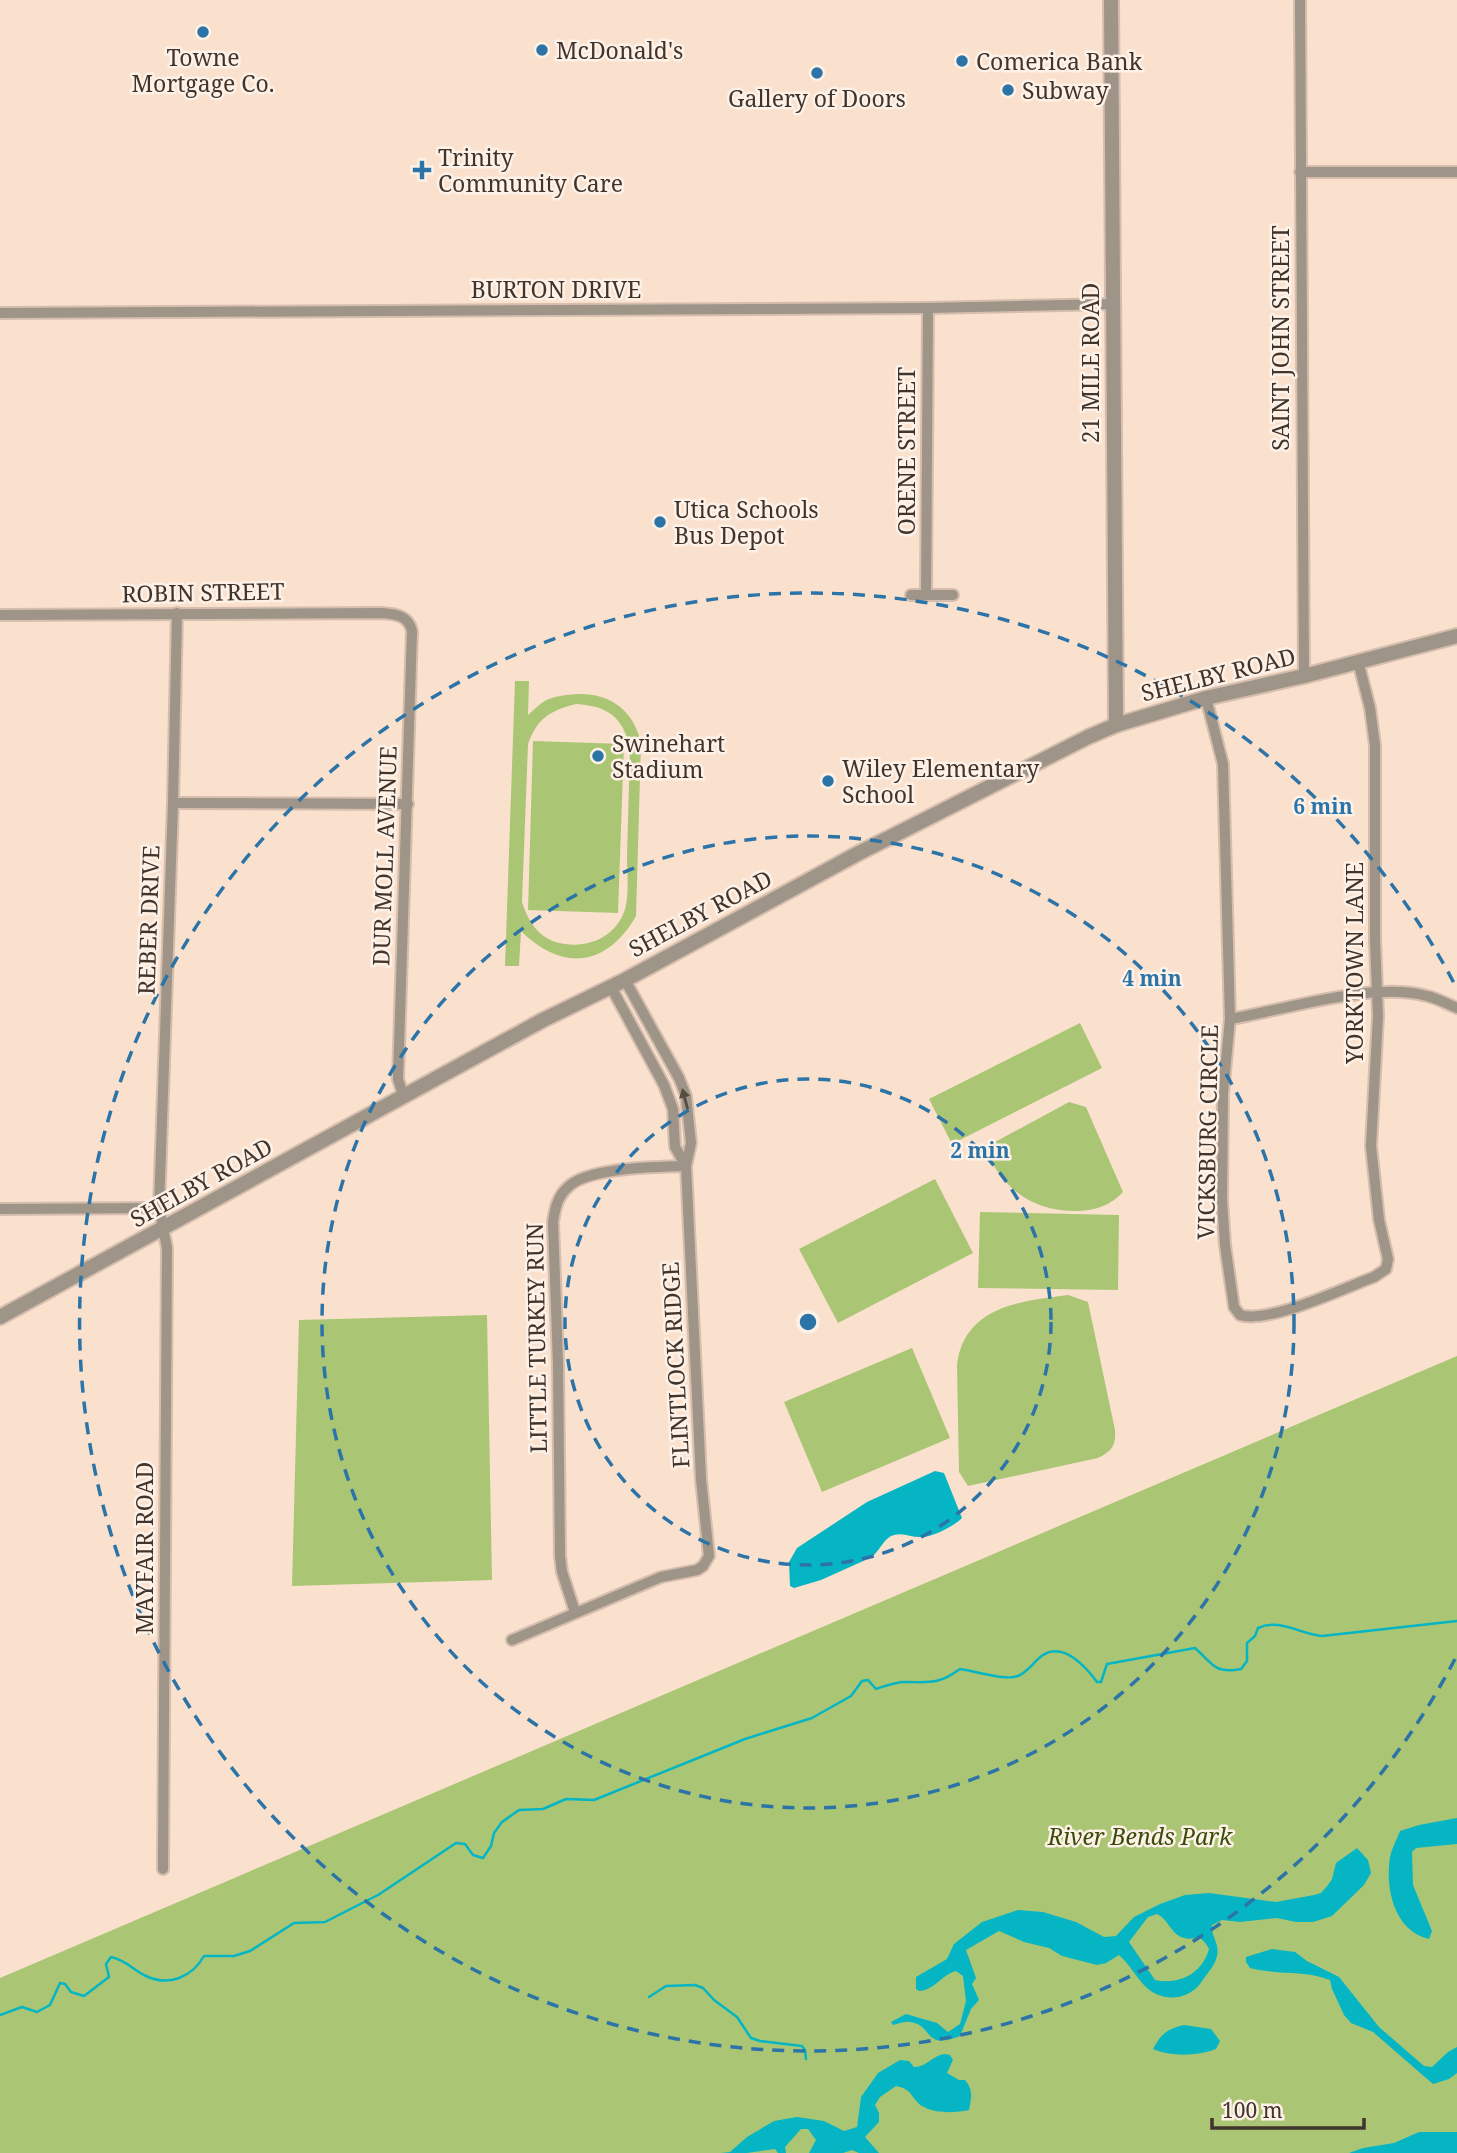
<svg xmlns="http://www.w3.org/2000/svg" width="1457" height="2153" font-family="'Noto Serif',serif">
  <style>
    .green { fill: #aac674; fill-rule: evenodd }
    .water { fill: #05b5c4; fill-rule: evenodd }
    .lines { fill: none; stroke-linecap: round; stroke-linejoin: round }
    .stream { stroke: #05b5c4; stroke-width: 2.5 }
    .minor-casing { stroke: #d5bead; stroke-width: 14 }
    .tertiary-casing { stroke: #d5bead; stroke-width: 18 }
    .minor { stroke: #9e9488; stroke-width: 10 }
    .tertiary { stroke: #9e9488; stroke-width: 14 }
    .oneway { fill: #584c42 }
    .ring { fill: none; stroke: #2c74a8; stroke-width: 3.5; stroke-dasharray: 12 9 }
    .poi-dot { fill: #2c74a8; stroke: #fef1e7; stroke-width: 2.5 }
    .labels { text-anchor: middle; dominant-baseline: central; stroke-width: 5; stroke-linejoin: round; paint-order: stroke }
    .poi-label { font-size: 23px; fill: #41342b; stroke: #fef1e7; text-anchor: start }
    .street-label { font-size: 23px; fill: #41342b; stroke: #fef1e7 }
    .park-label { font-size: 23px; font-style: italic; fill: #3a4c0a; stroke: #fef1e7 }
    .centre { fill: #2c74a8; stroke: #fef1e7; stroke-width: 3.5 }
    .ring-label { font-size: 21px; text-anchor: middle; font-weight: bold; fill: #2c74a8; stroke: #fef1e7; stroke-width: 5; stroke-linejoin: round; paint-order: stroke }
  </style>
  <rect width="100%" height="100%" fill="#fae1ce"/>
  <g class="green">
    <path d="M515,681H529L528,715C533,711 539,704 545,701C553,696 567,695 577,694C611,693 634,711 641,743L636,916C607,967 562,972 521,931L519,966H505ZM576,704C608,706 623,717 630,748C629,784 628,820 627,856C627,872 629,890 626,905C620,934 592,948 565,944C541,941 529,924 522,902L528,744C538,718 549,711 576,704Z"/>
    <polygon points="533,741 624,744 618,913 528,910"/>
    <polygon points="1080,1023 1102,1068 952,1144 929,1099"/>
    <path d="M1069,1102L1086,1107L1123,1192C1111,1205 1097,1210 1079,1211C1032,1212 1004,1190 984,1148Z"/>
    <polygon points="935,1179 973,1253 838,1323 799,1249"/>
    <polygon points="980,1212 1119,1215 1118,1290 978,1288"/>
    <path d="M1068,1295L1088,1302L1115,1430C1116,1446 1112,1451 1098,1458L968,1486L959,1472L957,1365C964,1306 1021,1301 1068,1295Z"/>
    <polygon points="487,1315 492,1580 292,1586 299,1320"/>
    <polygon points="912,1348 950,1438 822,1492 784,1402"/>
    <polygon points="1457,1356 1457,2153 0,2153 0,1978"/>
  </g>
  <g class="water">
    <path d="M935,1471L944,1473L962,1518C954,1526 933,1537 922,1537C912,1538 904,1532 894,1535C883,1538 880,1552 870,1558L821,1580L794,1588L790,1586L789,1562L797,1548L867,1502Z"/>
    <path d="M1457,1818V1844L1416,1848L1412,1852L1413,1885L1432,1931L1429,1939C1394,1931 1385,1888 1390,1857C1392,1848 1397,1839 1400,1831L1419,1825Z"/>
    <path d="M1357,1848L1368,1860L1371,1873L1364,1885L1332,1916L1313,1922H1296L1277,1918L1240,1922L1222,1920L1212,1925C1211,1937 1220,1944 1217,1956C1215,1966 1205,1976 1200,1984C1185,2002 1159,2002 1143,1984C1135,1975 1129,1964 1119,1955L1106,1963L1097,1965L1062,1956L1049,1948L1024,1942L999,1931L966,1950L976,1978L972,1984L979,2000L971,2009L960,2036C923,2051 934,2025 910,2022C904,2021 898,2024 893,2025L891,2022L906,2014L937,2023L948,2032L960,2024L966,2001L963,1976L956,1971C941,1975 935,1990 919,1991L916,1989V1977L947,1959L954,1944L982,1922L1018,1910L1043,1912L1076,1922L1104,1937L1116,1936L1134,1917L1160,1904L1185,1895L1209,1893L1276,1902L1314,1895L1321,1893L1328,1885L1332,1879L1336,1863ZM1157,1914C1168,1919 1171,1933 1181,1937C1196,1943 1198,1929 1209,1949C1202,1974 1179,1985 1155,1980L1129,1942L1148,1917Z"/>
    <path d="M1272,1949L1295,1952L1307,1961L1339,1977L1379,2027L1424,2066L1432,2067L1448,2052L1457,2047V2073L1449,2079L1433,2084L1373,2032L1351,2023L1344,2015L1332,1989L1330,1980C1305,1970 1276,1975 1250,1968L1246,1962V1957Z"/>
    <path d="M1184,2025L1211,2029L1220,2041L1216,2049C1198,2056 1171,2057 1153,2049C1161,2034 1167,2029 1184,2025Z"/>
    <path d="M945,2054L950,2055L953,2060L947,2073L959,2080H965C974,2090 971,2099 969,2110C954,2113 936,2114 922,2106C911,2099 913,2089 896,2086L880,2097L875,2105L879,2113V2122L865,2137L879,2153H859L852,2150L843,2153H809L816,2140L808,2129H801L785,2147L786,2153H778L775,2149L747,2153H721L730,2152L747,2137L774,2121L797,2117L824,2121L844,2131L857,2127L861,2097L878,2073L900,2060L909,2061L914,2067C925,2068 933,2055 945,2054Z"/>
    <polygon points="1419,2132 1457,2132 1457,2153 1349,2153 1363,2148 1394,2143"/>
  </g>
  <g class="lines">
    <g class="stream">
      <polyline points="649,1997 666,1986 695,1985 703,1988 714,2000 737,2017 751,2038 760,2041 802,2046 805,2050 806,2059"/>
      <path d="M0,2015L22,2007L37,2012L50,2005L60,1983L65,1984L71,1992L84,1996L109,1977L106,1964L111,1957C126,1960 133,1970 146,1976C169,1987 192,1977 204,1956H234L250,1951L294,1923L325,1922L378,1895L456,1843L465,1844L473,1855L483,1858L491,1846L494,1833L502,1822L519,1810L543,1809L566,1799L594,1800L745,1739L812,1718L851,1696L862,1681L868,1680L876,1689C885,1686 895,1682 905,1682C930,1682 938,1685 960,1669C975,1671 1005,1681 1018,1676C1029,1671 1034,1661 1043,1655C1064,1642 1086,1667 1097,1682H1101L1107,1664L1195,1648C1213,1664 1214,1674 1241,1669L1247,1661V1643L1255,1636L1258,1628C1279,1618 1300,1634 1322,1636L1457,1621"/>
    </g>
    <defs>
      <g id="minor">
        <polyline points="1300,0 1304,676"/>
        <polyline points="1300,172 1457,172"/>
        <polyline points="0,313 928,308 1113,304"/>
        <polyline points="911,595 953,595"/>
        <polyline points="926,595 928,308"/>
        <path d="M0,615L382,613C396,614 409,616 412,631L398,1079L403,1095"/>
        <path d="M1206,698L1223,764L1230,1019L1223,1093L1222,1200L1225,1245L1234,1307L1240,1315C1269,1324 1344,1288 1374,1277L1386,1269L1388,1259L1379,1220L1371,1146L1378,1016L1375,940V745L1370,708L1358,661"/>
        <polyline points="173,803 408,804"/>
        <polyline points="611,987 664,1085 673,1109 675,1147 686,1166"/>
        <path d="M1230,1019C1285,1010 1373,981 1427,996C1437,998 1447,1004 1457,1008"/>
        <polyline points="0,1209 159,1208"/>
        <path d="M575,1612L562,1572L560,1556L558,1364L553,1222C555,1209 557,1197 568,1187C588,1167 658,1167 686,1166"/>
        <polyline points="512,1640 661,1577 697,1570 703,1566 709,1556 701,1479 686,1166 691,1143 686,1096 679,1078 625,980"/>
        <polyline points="163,1869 167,1248 159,1208 173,803 177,613"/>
      </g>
      <g id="tertiary">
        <polyline points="1111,0 1116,725"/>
        <polyline points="0,1317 543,1020 625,980 857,854 1088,737 1116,725 1206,698 1304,676 1457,636"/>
      </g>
    </defs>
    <use href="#minor" class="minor-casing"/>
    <use href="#tertiary" class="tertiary-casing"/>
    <use href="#minor" class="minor"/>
    <use href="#tertiary" class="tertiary"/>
  </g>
  <defs><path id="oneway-solid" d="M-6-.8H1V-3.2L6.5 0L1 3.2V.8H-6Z" transform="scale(1.75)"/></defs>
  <use class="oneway" href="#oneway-solid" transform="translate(685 1099) rotate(-105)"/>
  <g class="ring">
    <circle cx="808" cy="1322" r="243"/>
    <circle cx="808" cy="1322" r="486"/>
    <path d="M1455 1659A729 729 0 1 1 1455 985"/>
  </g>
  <g class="poi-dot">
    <circle cx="203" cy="32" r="7"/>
    <circle cx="542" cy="50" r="7"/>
    <circle cx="962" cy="61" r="7"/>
    <circle cx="817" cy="73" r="7"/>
    <circle cx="1008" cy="90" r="7"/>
    <path d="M418.5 159.5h7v7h7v7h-7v7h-7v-7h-7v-7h7z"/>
    <circle cx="660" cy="522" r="7"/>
    <circle cx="598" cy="756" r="7"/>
    <circle cx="828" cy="781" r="7"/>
  </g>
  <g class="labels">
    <g class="poi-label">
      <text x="556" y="50">McDonald's</text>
      <text x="203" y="57" text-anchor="middle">Towne<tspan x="203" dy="26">Mortgage Co.</tspan></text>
      <text x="976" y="61">Comerica Bank</text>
      <text x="1022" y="90">Subway</text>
      <text x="817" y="98" text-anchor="middle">Gallery of Doors</text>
      <text x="438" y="157">Trinity<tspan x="438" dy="26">Community Care</tspan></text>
      <text x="674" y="509">Utica Schools<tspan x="674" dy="26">Bus Depot</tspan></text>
      <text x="612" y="743">Swinehart<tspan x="612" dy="26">Stadium</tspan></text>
      <text x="842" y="768">Wiley Elementary<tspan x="842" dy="26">School</tspan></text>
    </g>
    <g class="street-label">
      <text x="556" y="289">BURTON DRIVE</text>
      <text transform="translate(1280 338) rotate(-90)">SAINT JOHN STREET</text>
      <text transform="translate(1090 363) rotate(-90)">21 MILE ROAD</text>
      <text transform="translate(906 451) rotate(-90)">ORENE STREET</text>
      <text transform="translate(203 592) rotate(-1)">ROBIN STREET</text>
      <text transform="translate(1218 674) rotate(-14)">SHELBY ROAD</text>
      <text transform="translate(384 856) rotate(-88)">DUR MOLL AVENUE</text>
      <text transform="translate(700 913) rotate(-28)">SHELBY ROAD</text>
      <text transform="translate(148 920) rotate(-88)">REBER DRIVE</text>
      <text transform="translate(1354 963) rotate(-90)">YORKTOWN LANE</text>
      <text transform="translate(1207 1132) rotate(-89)">VICKSBURG CIRCLE</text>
      <text transform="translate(201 1182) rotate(-29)">SHELBY ROAD</text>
      <text transform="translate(536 1338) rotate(-91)">LITTLE TURKEY RUN</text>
      <text transform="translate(675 1365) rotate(-93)">FLINTLOCK RIDGE</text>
      <text transform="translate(144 1548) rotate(-90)">MAYFAIR ROAD</text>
    </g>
    <g class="park-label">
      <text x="1140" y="1836">River Bends Park</text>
    </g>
  </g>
  <circle cx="808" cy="1322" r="10" class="centre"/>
  <g class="ring-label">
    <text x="1323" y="814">6 min</text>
    <text x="1152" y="986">4 min</text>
    <text x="980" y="1158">2 min</text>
  </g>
  <path d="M1212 2118v10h152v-10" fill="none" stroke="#41342b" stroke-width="3.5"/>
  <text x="1222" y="2118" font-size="21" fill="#41342b" stroke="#fef1e7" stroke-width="5" paint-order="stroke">100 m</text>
</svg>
